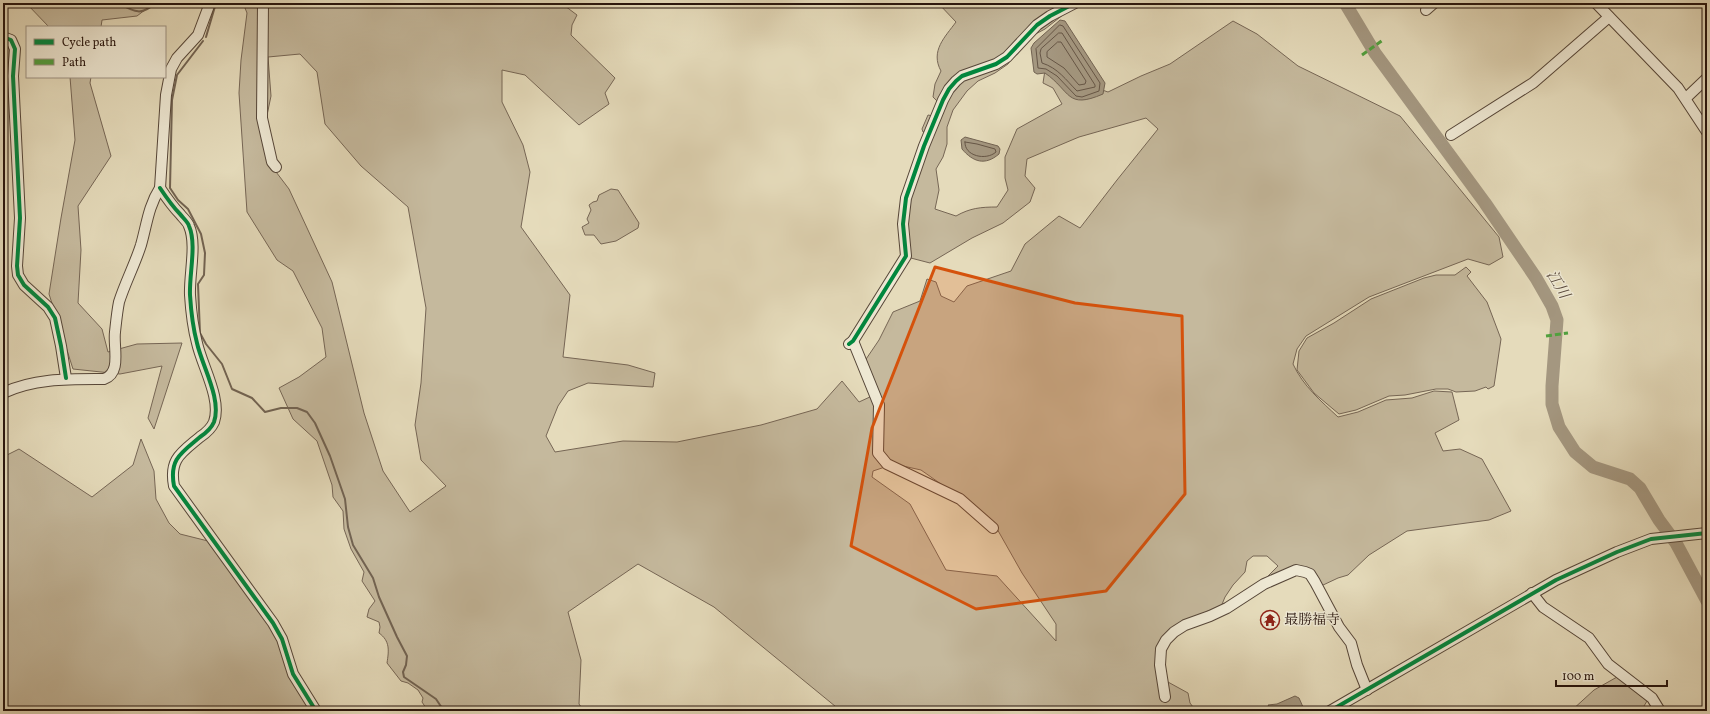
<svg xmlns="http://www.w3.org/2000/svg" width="1710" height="714" font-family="Vollkorn,'Noto Serif JP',serif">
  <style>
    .green { fill: #c5b99d; stroke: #766655; fill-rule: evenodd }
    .water { fill: #a49780; stroke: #726352 }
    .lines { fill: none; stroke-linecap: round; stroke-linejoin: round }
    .shore { stroke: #665646; stroke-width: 1 }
    .stream { stroke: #726352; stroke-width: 2 }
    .river { stroke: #a49780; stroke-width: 13 }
    .minor-casing { stroke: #564638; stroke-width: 12 }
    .minor { stroke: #eee8d3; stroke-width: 10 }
    .quiet { stroke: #51a03e; stroke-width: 3; stroke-dasharray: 6 3; stroke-linecap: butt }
    .cycleway-casing { stroke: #eee8d3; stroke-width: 6 }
    .cycleway { stroke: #00873e; stroke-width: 4 }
    .marked { fill: #d5520c; fill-opacity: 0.2; stroke: #d5520c; stroke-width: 3; stroke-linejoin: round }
    .labels { text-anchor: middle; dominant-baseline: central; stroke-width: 3; stroke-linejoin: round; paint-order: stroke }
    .poi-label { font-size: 14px; fill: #27140d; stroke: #eee8d3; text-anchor: start }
    .water-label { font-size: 15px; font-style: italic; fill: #59483b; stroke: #eee8d3 }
  </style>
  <rect width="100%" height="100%" fill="#e5dbbb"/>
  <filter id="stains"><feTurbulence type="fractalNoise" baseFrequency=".005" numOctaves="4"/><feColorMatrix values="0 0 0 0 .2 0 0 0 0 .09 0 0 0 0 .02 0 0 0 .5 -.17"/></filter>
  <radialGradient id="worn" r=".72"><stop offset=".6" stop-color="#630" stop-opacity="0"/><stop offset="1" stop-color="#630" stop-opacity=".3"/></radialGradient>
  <g class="green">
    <polygon points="26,3 154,3 137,16 102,20 101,27 49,27"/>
    <path d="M243,3H561L577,15L572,25L571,35L615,78L605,93L609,104L579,125L525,75L502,70V102L523,145L530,172L521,227L570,295L563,357L628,365L655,373L653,387L588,383L568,391L558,406L546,436L555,452L623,441L677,442L761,425L817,409L842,381L859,402L872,396L860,368L879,340L893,312L920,301L927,279L936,282L941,296L954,302L967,286L1011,271L1025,244L1059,216L1080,228L1117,180L1158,129L1146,118L1079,137L1027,159L1025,176L1035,188L1030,202L1003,223L972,238L930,263L907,257L900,216L927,131L923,132L922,129L928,115L933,116L942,106L933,97L935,84L941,71C930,51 945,37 956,22L938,3H1078L1045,29L1026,39L1008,64L995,73L978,81L967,91L953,110L947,127V144L943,157L936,169L939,190L935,209L956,216C970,208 981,207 997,207L1008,190L1005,178V157L1017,129L1062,104L1053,88L1043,83L1045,70L1108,92L1141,76L1170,64L1233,21L1257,34L1298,66L1400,116L1499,237L1503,257L1489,265L1468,259L1369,297L1306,336L1297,349L1293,364C1303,386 1321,401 1338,417L1358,412L1386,400L1412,398L1434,391L1452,392L1459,420L1435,433L1443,451L1460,449L1482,459L1511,511L1489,520L1407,531L1369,555L1348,575L1338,578L1321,586L1310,571L1270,577L1268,576L1278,566L1267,556H1253L1247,561L1245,572L1233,585L1225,597L1216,619L1208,615L1170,632L1157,676L1188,693L1190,703L1196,711H841L714,607L638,564L568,612L581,660L579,704L584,711H428L422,702L423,698L418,690L408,683L401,681L387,663C389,650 390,641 379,633L380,627L379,622L367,617L369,609L375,601L362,581L364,572L351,549L344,529L343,511L333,497L332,485L317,441L293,419L279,388L299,377L326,357L322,328L293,271L277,260L247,212L239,93L241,60L247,13ZM300,54L317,72L325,124L361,166L408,207L426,308L421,383L415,425L421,460L446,486L410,512L383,471L364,413L332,282L289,189L267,160L265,125L271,96L268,57ZM894,464L921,470L992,520L1022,573L1056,624V641L997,576L946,570L910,504L872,477L873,471Z"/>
    <polygon points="70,77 91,77 90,83 111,156 78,206 81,250 78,303 102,329 108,352 137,344 182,343 154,429 148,418 162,366 120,374 73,369 49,294 61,218 75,140"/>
    <polygon points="611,189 618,190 639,223 638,228 616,241 601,244 594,235 585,235 582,227 589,223 587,219 591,210 589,205 593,202 597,201 599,195"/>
    <polygon points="1466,267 1471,272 1467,276 1487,302 1501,339 1494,386 1488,389 1486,387 1475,391 1456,392 1448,389 1436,389 1405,395 1389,396 1356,410 1339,414 1314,393 1297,370 1299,351 1307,338 1334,323 1371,299 1424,278 1436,275 1455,275"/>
    <polygon points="141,439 154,471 156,499 169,523 180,534 208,541 242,586 273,630 313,711 3,711 3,457 19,449 92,497 133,465"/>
    <polygon points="1617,677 1647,701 1641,711 1571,711 1594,690"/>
  </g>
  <g class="water">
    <path d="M1060,20L1065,21L1105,83L1103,94C1066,110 1071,91 1045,73L1037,74L1034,72L1031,48L1034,43Z"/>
    <path d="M965,137L998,146L1000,149L999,154C985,166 973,162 962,149L961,140Z"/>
    <polygon points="1295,696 1299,698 1303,707 1294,711 1272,711 1268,705 1277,704"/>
  </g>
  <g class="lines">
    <g class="shore">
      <polygon points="1060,25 1063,26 1100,83 1099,91 1082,97 1076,96 1057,76 1046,69 1038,68 1036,49"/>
      <path d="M1059,33H1062L1095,85V87L1077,91C1066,80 1058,68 1042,63L1040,53L1041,49Z"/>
      <polygon points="1058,42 1061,42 1086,81 1085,84 1079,85 1064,68 1047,57 1047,52"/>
      <path d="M965,142L977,144L995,149L996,152C986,161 964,156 965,142Z"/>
    </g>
    <g class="stream">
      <path d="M118,3C133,11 141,17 155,3"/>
      <polyline points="206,37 216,3"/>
      <polyline points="203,41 177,75 172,100 170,188 178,200 188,209 201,234 205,253 204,275 198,284 200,333 206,344 222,364 232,389 252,398 265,412 281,408 297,408 307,412 315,423 330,456 345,499 348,527 353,545 373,578 379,597 397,637 407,656 406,665 403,672 404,677 436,699 444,711"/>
    </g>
    <polyline class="river" points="1345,3 1375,53 1485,203 1536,278 1552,306 1557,320 1552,386 1552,404 1559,427 1575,452 1593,467 1630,479 1640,488 1659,520 1676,543 1707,601"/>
    <defs>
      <g id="minor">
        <polyline points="263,3 262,118 272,162 276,167"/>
        <polyline points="1596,3 1678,88 1707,132"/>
        <polyline points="1426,10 1434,3"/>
        <polyline points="3,37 11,40 15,49 13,76 20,218 17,266 18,275 24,285 48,307 55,318 61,346 66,378"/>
        <polyline points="1686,98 1707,78"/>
        <polyline points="1451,135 1533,83 1609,17"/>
        <path d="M160,188C166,197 172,206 180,214C183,218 188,222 189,226C197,244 189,275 190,295C191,311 193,328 197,343C202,366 222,399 214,422C211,429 206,433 200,437C181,453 169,459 174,486L273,623L282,639L293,674L316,711"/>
        <polyline points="853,341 879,405 878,453 887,464 960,499 993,528"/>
        <polyline points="849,344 853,341 906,256 903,224 906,198 924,146 943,100 949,89 956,81 962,76 996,64 1007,57 1037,25 1050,16 1075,3"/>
        <path d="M3,393C34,378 70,379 104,379C122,373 113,347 115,332C116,323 117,312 119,302C125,283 135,264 141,245C147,224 148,207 160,188L166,95L171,69L177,58L198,35L210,3"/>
        <polyline points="1532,593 1543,607 1589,638 1608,664 1652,698 1660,711"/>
        <polyline points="1165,697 1160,665 1161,649 1166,640 1174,632 1185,625 1210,616 1227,608 1264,584 1296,570 1305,572 1310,574 1315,582 1339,627 1351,643 1357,665 1367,690"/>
        <polyline points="1330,711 1556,580 1617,552 1651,539 1707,533"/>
      </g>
    </defs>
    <use href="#minor" class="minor-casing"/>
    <use href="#minor" class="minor"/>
    <g class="quiet">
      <polyline points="1362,55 1383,40"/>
      <polyline points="1546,336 1568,333"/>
    </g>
    <defs>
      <g id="cycleway">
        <polyline points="3,37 11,40 15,49 13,76 20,218 17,266 18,275 24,285 48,307 55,318 61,346 66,378"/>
        <path d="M160,188C166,197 172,206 180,214C183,218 188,222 189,226C197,244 189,275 190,295C191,311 193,328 197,343C202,366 222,399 214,422C211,429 206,433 200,437C181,453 169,459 174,486L273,623L282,639L293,674L316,711"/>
        <polyline points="849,344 853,341 906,256 903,224 906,198 924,146 943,100 949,89 956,81 962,76 996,64 1007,57 1037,25 1050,16 1075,3"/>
        <polyline points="1330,711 1556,580 1617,552 1651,539 1707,533"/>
      </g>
    </defs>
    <use href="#cycleway" class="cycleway-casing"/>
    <use href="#cycleway" class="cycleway"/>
  </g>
  <path class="marked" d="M935,267L1075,303L1182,316L1185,494L1106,591L976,609L851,546L872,428Z"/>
  <defs>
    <symbol id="temple-ring" viewBox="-11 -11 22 22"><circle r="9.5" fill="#eee8d3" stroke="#8f2418" stroke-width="1.5"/><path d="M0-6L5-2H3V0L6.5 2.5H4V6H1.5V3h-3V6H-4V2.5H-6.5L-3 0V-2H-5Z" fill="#8f2418"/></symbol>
  </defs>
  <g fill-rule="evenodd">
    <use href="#temple-ring" x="1259" y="609" width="22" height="22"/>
  </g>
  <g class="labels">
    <g class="poi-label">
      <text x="1284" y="620">最勝福寺</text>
    </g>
    <g class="water-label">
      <text transform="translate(1557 285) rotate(59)">江川</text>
    </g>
  </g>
  <rect width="1710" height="714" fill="none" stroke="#e5dbbb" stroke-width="16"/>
  <rect x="4" y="4" width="1702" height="706" fill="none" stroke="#27140d" stroke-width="2"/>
  <rect x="8" y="8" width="1694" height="698" fill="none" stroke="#27140d"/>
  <rect x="26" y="26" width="140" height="52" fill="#eee8d3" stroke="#9e9384"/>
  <rect x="34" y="39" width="20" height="6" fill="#00873e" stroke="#9e9384"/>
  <text x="62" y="46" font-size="12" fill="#27140d">Cycle path</text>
  <rect x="34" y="59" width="20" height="6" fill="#51a03e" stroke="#9e9384"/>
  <text x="62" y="66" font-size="12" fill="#27140d">Path</text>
  <path d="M1556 680v6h111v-6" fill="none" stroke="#27140d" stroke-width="2"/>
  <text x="1562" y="680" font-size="12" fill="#27140d" stroke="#eee8d3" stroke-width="3" paint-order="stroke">100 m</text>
  <rect width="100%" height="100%" filter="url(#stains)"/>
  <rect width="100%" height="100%" fill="url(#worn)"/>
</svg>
